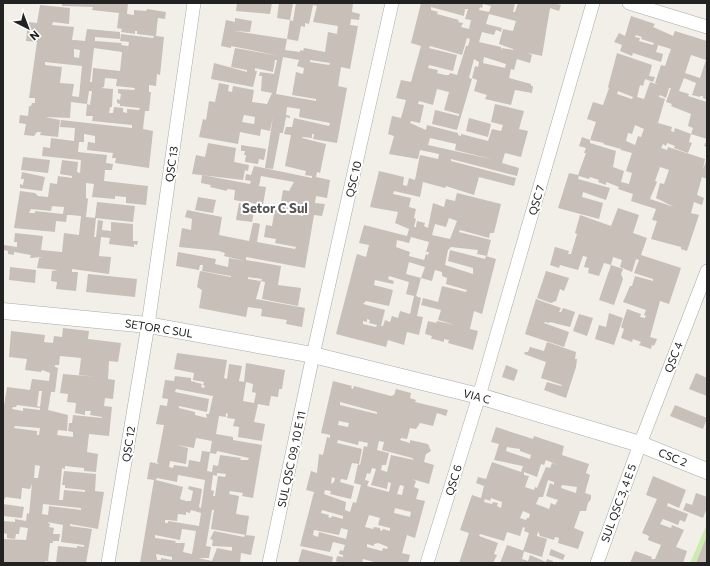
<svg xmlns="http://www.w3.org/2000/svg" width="710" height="566" font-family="Commissioner,sans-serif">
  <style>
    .grass { fill: #cdebb0 }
    .building { fill: #c7bfb8; fill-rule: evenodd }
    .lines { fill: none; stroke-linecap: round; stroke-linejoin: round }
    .minor-casing { stroke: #a9a9a9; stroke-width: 14 }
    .tertiary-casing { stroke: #a9a9a9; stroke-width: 17 }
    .minor { stroke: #fff; stroke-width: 13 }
    .tertiary { stroke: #fff; stroke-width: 16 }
    .labels { text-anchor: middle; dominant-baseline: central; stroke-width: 4; stroke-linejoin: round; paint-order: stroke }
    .street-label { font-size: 11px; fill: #222; stroke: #fff }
    .quarter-label { font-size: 13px; font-weight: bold; fill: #555; stroke: #fff }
  </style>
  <rect width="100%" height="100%" fill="#f2efe9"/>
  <polygon class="grass" points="707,524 707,563 690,563"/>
  <g class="building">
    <path d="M62,3H128L127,14L134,15V10L146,11L147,9L166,12L165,19L158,18L157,25L156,36L164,37L160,75L157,74L156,86L149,85V92H151L149,111H145L143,129L153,131L149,168L115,163L116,158H112L113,153L87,150L88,142L95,143V136L84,134V142H78H79L78,152L107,155L106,163L113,164L112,170H105L104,181L148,186L146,205L126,203V197L115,196V199L92,197L94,184L86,183V198L88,199L86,217L96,218L94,237H96L98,220L103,221L102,230L111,231V222L133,224V241H138L137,245L134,244V247L109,244L110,238L101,237L99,256L111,257L109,274L72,269V272H78L76,291L56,289L57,282L51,281L52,271L58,270L37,268L39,258L43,257L30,258L31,255L14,252V255L8,254V251L4,250V245L17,247V242H14L15,233L43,236L41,250L62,252L64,233L79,235L81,216L70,215H67L66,222L56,221L55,232L14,228L20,191L35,193L38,196L48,197L50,183L57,184L58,176L72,178V176L60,174L62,160L78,162L77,172L80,173L81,160L42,156L43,147L50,148L51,138L74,141L75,128L60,127L61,120L132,128V125L92,121L93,116H86L87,104L90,105L92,91H89L87,104L71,102L70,118L45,117L60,120L58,137L40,135L41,132H37L34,136L24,135L26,124L19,123L20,115L28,116L29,106H31L32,103H35V98H29L37,42L26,41L28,22L37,23L40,5L70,8L69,24L53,22L52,25L74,27L72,40H75L85,41L87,29L120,32V39L95,37V41L122,43L121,45L128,46L127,52L129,42L120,41L121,34L153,38L154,36L137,34V31H135V34L121,32L122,29L117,28L119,13L92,10L93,7L62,6ZM94,48L122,52L120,71L93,68L92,82H90ZM74,49L80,50L79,58L74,57ZM45,62L82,66L79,97L72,96L74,84L60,83L62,67L45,65ZM105,78L117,79L116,86L135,88L134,90L118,89V93L121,94L120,100L117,99V103L120,104V106L140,108L139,110L127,109V113L123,112V108L114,107L113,113H109L110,107H112L113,89L101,88L104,87ZM52,206L64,207L63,214L35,211V213H29L31,209L51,211Z"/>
    <polygon points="237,3 272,3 270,14 236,11"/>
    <polygon points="279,3 293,3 290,20 277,18"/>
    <path d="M296,3H353L352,12L360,14L359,20L351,19L350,25L358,26L350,69L341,67L338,86L347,88L337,143L313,139L314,134H312V138L303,137L302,138L326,144L320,173L317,172L316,177L330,180L327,198L316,196L315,203L325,204L322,216L314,215L305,268L246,257V260L281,266L278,285L301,288L298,306L272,301L262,299L265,282L261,281L262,279L248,277V279L261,281L256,299L305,308L302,327L286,324L287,320L261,316L262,309L248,307L246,317L199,308L202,290L197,287L200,271L231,277V276L202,271L203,265H200L199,270L176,266L178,252L216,259L215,264L228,267L229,258L245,261L224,256L225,253L219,251L179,247L182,228L191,230L192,219L185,217L187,210L222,217L219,235L249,241L253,223H256L260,224L257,242L295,249L296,247L275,243L276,239L264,237L266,225L272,226L275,208H280L283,190L289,191L294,182L261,176L259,186L266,187L263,205L234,200L235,190L227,189V191L210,187L211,185L201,183L202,175L250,184L251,181L245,180L246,174L251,175L254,166L312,178V176L305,175L306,171L285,166L291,135L284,134L286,127H292L294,118L329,126L330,123L299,117L300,109L287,107L286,115L290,116V118L286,117L283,133H280L273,169L265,168L273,117L270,131L261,129L260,136L240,132L238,144L199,137L203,119L206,120L209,101L215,102L219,83L229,85L228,91L232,92L233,86L254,90L252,102L267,104L272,93L261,91L262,76H259L260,72L274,74L277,60H275L273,72L255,68V71H257L253,87L211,79L214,63L247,72V70L231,67L235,48L280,56L231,46V48L221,46L226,20L235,22V18L252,21L250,32L234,31L287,39L285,50L300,52V50L303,51L304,48L325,52L328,32L337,34L338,26L313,22L317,6L313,5L309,24L305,23V27L301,26L298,41L287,39L290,20L293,21ZM283,57L299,60L297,66L304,68L303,74L296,72L292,95L316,99V101L276,94ZM310,60L330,63L329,65L310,62ZM244,115L255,117L254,124L242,122ZM288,210L304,213L303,216L288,213Z"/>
    <path d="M421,3H515L513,12H515L518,3H554L561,5L559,11L550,8L542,56L528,53L532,55L530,63L517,59L514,70L511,69L509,78L531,84V86H533L532,93L515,90L511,105L485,99L487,95L474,91L477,80L472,78L475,66L478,67L479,62L474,59L469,78L472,79L457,130L432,124L435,110L459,116V114L444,110L449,92L437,89L433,105L419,101L418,104L424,105L420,123L411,121L410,123L426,130L427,125L458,133V135L461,136V134L488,141L492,129L501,131L503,125L491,122L495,104L524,111L519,129L528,131L521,157L505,153L502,163L519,168L517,176L451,159V161L516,178L514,186L479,177L474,195L446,186L445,188L423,182L420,197L394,191L393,194L411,198L409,207L416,209L414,218L416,219L414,227H416L417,221L425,223L424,226L428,228L433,203L444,207L446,199L455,201L457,193L501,204L494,233H490L489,238L460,230L459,232L491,240L487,256L477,254L478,250L451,247L448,250L445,265L473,274V268L448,261L450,250L485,259L486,256L496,259L482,314L474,311L470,329L478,331L473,350L448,343L449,340L444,339V342L433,339H431L432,336L425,334L428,321L436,323L437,321L455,325L438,320L441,310L421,305L423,298L438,302L442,286L466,292L467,290L446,284L447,278L442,276V272L435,270L432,281L421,278L425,267L409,262L406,274L421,278L416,296L421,298L417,316L423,317L419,335L407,332L404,345L388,340L386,347L336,334L355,261L357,254L366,257L369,245L359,243L364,225L407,236L409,229L395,223L398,212L370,207L379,171L404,177L403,185L407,186L409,178L415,180L420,155L438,159L439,154L420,150L418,159L389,154L394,136L388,134L392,116L401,118L406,100L396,98L401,80L411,82L421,46L411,43ZM483,4L491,6L489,12L479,10L480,7L482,8ZM431,7L464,16L465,9H468L465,19L471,20L469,29L461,27L463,23L458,22L459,20L437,14L438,12L431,10ZM489,14L516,21L513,31L503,29L499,44L513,49V50L502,48V51L501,47L479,42L482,32L494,35L496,30L501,32L502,28L486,24ZM467,38L470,39L468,46H466L457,75L450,73L449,75H445L437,73L438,70L428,68L429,65L453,71L457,55L429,48L430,46L462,55ZM484,57L506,64L505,68L483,63ZM430,138L456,144L455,150L495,160L428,145ZM449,218L457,221L450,239L432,235L435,224L446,227ZM411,237L429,242L426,252H429L428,255L426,254L424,260L409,256L410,252L396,247L397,240L409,243ZM389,276L409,282L406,294L414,296L410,314L400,311L398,318L392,316L390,322L385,320L383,326H381L385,310L363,304L366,301L389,306L393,290L374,285L375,280L393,284L394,281L388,279ZM367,319L370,320L369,323L377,325L376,327L363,324V321L367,322Z"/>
    <path d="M631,16L655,24L653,27L671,35L673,36L675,31L707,41V100L703,98V96H700V97L692,95L696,83L684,78L679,91L689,94L688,96L707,102V147L704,146L707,139L691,134L693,128L688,126L691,114L671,106L672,104L666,102L671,88H669L666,98L660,95L659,97L665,99L658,123L672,127L671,131L674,132L675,128L691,134L689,142L692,143L688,153L674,148L675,146L667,143L666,146L663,144L661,148L667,150L668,147L705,159L703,169L707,159V179L702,177L697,195L704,198L702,205L694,202L691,213L699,215L687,251L681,249V247L651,239L657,221L652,220L656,209L631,201L633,194L618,189L619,187L606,182V185L598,182L599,180L590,177L589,179L579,176L578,179L610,188L606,200L583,192L582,197L603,203L599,219L558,208L569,173L578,175L586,153H584L586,148L579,146L582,137L590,140V143L616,151L613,167L624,171L621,182L629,184L632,173L626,171L632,153L621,150V149L603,144L604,143L590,140L596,122L587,119L593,102L603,105L609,88L608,87L617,53L652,65L649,76L655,77L653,82L645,79L643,86L640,85L637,97L644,99L650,82L659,85L655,83L661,65L665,66L671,49L658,45L656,52L663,54L661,62L633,53L632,56L620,51L622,45L614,42L619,33L625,36ZM636,35L642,37L641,39L654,43L653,45L639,41L640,38L635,37ZM691,55L706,60L700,78L685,73ZM618,91L633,97L632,99L617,94ZM635,125L644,129L641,137L638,136L635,145L626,141L628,133L632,134ZM660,167L669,170L664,184L660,183L656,198L674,207L650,199L657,182L655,181Z"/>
    <polygon points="469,118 491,124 488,137 466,131"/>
    <polygon points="208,143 236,148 234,162 249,165 248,171 245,170 243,180 192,174 196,155 205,157"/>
    <polygon points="241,145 266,149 264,160 259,159 258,164 245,162 246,155 244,155 245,151 241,151"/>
    <polygon points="23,157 50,160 48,173 21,170"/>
    <polygon points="22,172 45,177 42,191 20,188 20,184 23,185 24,179 21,179"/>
    <polygon points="198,197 216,200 213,213 195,210"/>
    <polygon points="97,202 135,206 133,222 95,218"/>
    <polygon points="239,203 255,206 252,222 236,220"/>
    <polygon points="618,208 639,215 633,233 647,238 641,255 681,268 669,304 660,301 650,337 657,339 654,346 652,345 651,349 639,345 641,342 633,339 632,342 621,338 624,329 621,327 627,309 641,314 640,317 645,318 646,316 644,315 646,310 623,302 630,286 632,286 635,276 653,281 653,279 634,273 639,260 636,259 632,272 620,267 622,260 613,257 611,265 623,269 621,274 623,279 614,305 599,300 611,265 604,263 599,276 588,273 589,268 584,267 587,257 583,256 578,270 560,265 559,268 550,265 555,247 569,251 568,254 571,254 577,234 575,233 580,215 611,226"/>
    <polygon points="10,267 36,270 35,283 9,280"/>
    <polygon points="546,271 569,278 564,291 560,289 556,301 551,303 537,298"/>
    <polygon points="88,274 137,279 135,297 86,292"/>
    <polygon points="536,299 561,308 559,312 561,312 563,308 575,312 570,327 550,322 549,323 545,322 544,323 569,332 564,347 525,334"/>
    <polygon points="609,313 623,318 614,345 595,339 599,325 606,327"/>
    <polygon points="579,314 593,318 587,336 573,331"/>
    <path d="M63,328L89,331L88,339L121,343L118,362L109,361L108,379L115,380L113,399L105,398L104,406L112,407L109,436L89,434L87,452L98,454L96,472L84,471V468L65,466V469L62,468L59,500H63L64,490L85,492V490L65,488V485H62L64,471L96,474L95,491L104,492L98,529L70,524V526L92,529L86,563H56L58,546L77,548V546L84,547V545L61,542L63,525L47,522L50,524L49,527L54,528L53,534H60L59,541H53V543H50L48,561L54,563L45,561V563H3V539L26,540L28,528L20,527L19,534H16L15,539L7,538V534L3,533V521L15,522V519L26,521L27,513L29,514L32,484L30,489L22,488L21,499L5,497V499H3V412L7,387L30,390L32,379L49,381L50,373L42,370L41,372L25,370L27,359L9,357L11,331L45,335L44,342L53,343L54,336L62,337ZM60,356L81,358L79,375L97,377L63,374L60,393L68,394L67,402L76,403L75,413L85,415V411H91L90,415L102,417V418L73,415L72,423H69L68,431L73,432V437L57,435L58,430L67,431L68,415L48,410L51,392H55L58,368L55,367V365H59ZM39,391H42L40,407L37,406ZM17,405L40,408V410L23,408V411L12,409L13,407H16ZM15,426L40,428L39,435H37V431L14,428ZM35,465L40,466L38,478H34ZM43,504L81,508V510L49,506L48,515L42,514Z"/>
    <polygon points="547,342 576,352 575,359 577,359 576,367 566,398 544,390 547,382 561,386 562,385 541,378 546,362 524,354 525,352 528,352 530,347 544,351"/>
    <path d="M177,353L227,360L224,378L227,379L229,364L242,366L239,381L244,382L246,363L285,370L282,389H279L278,397L271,396L269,406L258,404L254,422L265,424L262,441L238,437L239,427L233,426L235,419L227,418L228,414L226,413V417L219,416L216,434L233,437V440L262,445L253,498L242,496L243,493L230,491L229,494L239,496L236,514L249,516L246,535L211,529L214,510H212L206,546L211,547L209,558H198L212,561L217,548L232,551V547L212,546L213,540L210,539L214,531L244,537L245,535L255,536L251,555L241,553L240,563H140L154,480L147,479L150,462L159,464L157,462L164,425L156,424L160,405L167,406L168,399L162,398L165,380L174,381L175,376L191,378V381L202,384L201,387L204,388L205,386L203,385L204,382L193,380L194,373L174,369ZM246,382L253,384L252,392L256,393L254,403L243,401ZM176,389L213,396L209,414H206L207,418L195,415V412L179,408V406L207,412L209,399L175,392ZM196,438L212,441L210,453L216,454L217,451L249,458L248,460H240L241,458L220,455L218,466L213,465L212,472L207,471L210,452L202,451L200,462L189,460L188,467L174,465L173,468L169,467L170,461L186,464L188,448L177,445L194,448ZM217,473L226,474L225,477L218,476L215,496H213L214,491L211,490L213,475L217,476ZM178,475L205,480L201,508L199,507L202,489L189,486L188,489L193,491L191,501H186L180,499L183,487L156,480L157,478L177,482ZM191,510L201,513L199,526L168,521V523H165V520H168L177,521L178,514L186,515V512L190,513ZM182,529L196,531L192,554L183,552L185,543H175L176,541L155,538V535L180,540ZM156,554L172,557V560L161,558V560H157Z"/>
    <polygon points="506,365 518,370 514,381 502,377"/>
    <polygon points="696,373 707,378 707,396 689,389"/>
    <path d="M333,381L352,386L351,388L353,389L354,386L391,396L394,395L396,389L411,393L410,398L416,400L415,402L448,410L446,416L437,413L433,426L420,423L416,429L410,428L407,439L401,438L400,440L410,443V440L428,444L431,451L426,454L424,462L434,465L429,484L412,479L416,481L414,487L419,489L416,499L425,501L415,538L407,535L402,553L410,555L408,563H378L363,559L362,563H339L336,561L337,556L343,557V555L339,554L340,550L343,551L345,545L333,542L330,552L300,546L314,492L306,490L311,471L317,473L319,454L323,455L327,437L330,438V435L321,433ZM340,402L377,412V414L340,405ZM339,421L349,423L348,427L338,425ZM338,440L358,445L359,441L368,443L367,447L364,446L360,465L358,464L354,483L361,485L356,503L353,502L350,512L345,510L346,502L324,494L325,490L331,491L330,494L351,499L354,486L340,482L341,479L335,478L334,482L331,484L332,477H330L347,480L352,463L359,464L362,449L337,443ZM379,441L384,442L382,450L412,458L414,460L391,455L387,472L381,470L382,465H386L389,453L377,450ZM372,468L376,469L371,485L387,489L388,482L391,483L389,492L367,486L369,481L365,480L367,473L370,474ZM400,485L404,486L402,495L397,494ZM395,508L411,512L410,517L394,513ZM322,510L343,516V519L332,516L331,518L328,517L329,515L321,513ZM369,515L380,518L378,525L390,528V531L383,529L382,531L380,530V528L374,527L373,529L365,527ZM341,528L348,530L346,539L319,532L318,537L313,535L314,530L339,535ZM378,543L388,547L387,549L383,548L382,551L367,547V544L374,546V544Z"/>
    <polygon points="675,405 707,418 703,429 670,416"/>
    <path d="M496,427L533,439L534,436L564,446L562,455L589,464L586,473L590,475L585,493L591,495V499L588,503L586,511H580L574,528L584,532L578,549L558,543L559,538L555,537L554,540L540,536L538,531L537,536L547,539L542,557L526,552L523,551L529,533L524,531L525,528L523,527L520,536L507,532L504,541L480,534L479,536L498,543L494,554L497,555L493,563H459L469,533L460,530L472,495L481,498L484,486L476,483L478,477L486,479L492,462L521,472L523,466L494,460L499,444L491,442ZM507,447L520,449V451L531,455L530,459L506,451ZM546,460L560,466L552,463L550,468L546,467L537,488L535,487L534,490L525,487L529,476L524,475V472L537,477L541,464L544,465ZM548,480L554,482V485L550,483L546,496L558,500L555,505L551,503L549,509L536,504L539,497H543ZM562,485L577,487L576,493L561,488ZM491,498L502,502L501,508L497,506L498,503L493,502L492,504L484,502L485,499L490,501ZM523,511L530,514L529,518H527L526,520L520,518Z"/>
    <polygon points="653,476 686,490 679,508 668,503 667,506 688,514 685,522 680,520 678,525 663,519 660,524 671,528 672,525 684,530 676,547 687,551 683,563 630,563 635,551 652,557 651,559 655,559 661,545 648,540 649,536 642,533 657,499 646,495"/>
    <polygon points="696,493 707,497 707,508 703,518 683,510 686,503 692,505"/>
    <polygon points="3,504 24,507 22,518 3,516"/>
    <polygon points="707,536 707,563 696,563"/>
    <polygon points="507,545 524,551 522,559 528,561 530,555 546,562 547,559 553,561 552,563 500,563"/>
    <polygon points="302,549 333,557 332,563 298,563"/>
    <polygon points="551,549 565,555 563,560 549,555"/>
  </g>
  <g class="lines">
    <defs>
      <g id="minor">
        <polyline points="629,3 707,27"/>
        <polyline points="108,563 148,325 194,3"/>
        <polyline points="269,563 313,355 392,3"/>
        <polyline points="427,563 479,396 593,3"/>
        <polyline points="597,563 640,444 707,271"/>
      </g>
      <polyline id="tertiary" points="3,311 148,325 313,355 479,396 640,444 707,471"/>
    </defs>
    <use href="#minor" class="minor-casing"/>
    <use href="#tertiary" class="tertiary-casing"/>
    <use href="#minor" class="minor"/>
    <use href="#tertiary" class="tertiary"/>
  </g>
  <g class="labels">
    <g class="street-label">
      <text transform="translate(171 164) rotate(-82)">QSC 13</text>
      <text transform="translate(353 179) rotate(-77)">QSC 10</text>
      <text transform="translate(536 200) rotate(-74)">QSC 7</text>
      <text transform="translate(159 328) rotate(9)">SETOR C SUL</text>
      <text transform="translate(673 357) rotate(-69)">QSC 4</text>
      <text transform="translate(477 396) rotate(15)">VIA C</text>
      <text transform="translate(128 444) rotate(-81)">QSC 12</text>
      <text transform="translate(673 457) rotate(22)">CSC 2</text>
      <text transform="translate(291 459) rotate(-78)">SUL QSC 09, 10 E 11</text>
      <text transform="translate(453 480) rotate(-73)">QSC 6</text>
      <text transform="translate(618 503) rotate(-70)">SUL QSC 3, 4 E 5</text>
    </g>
    <g class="quarter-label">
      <text x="275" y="208">Setor C Sul</text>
    </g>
  </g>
  <rect width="710" height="566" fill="none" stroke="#222222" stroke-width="8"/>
  <g transform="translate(28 28) rotate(138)" stroke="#ffffff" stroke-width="3" paint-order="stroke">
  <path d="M0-3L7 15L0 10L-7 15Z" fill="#222222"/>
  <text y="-6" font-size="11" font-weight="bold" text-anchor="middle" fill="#222222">N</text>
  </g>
</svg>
